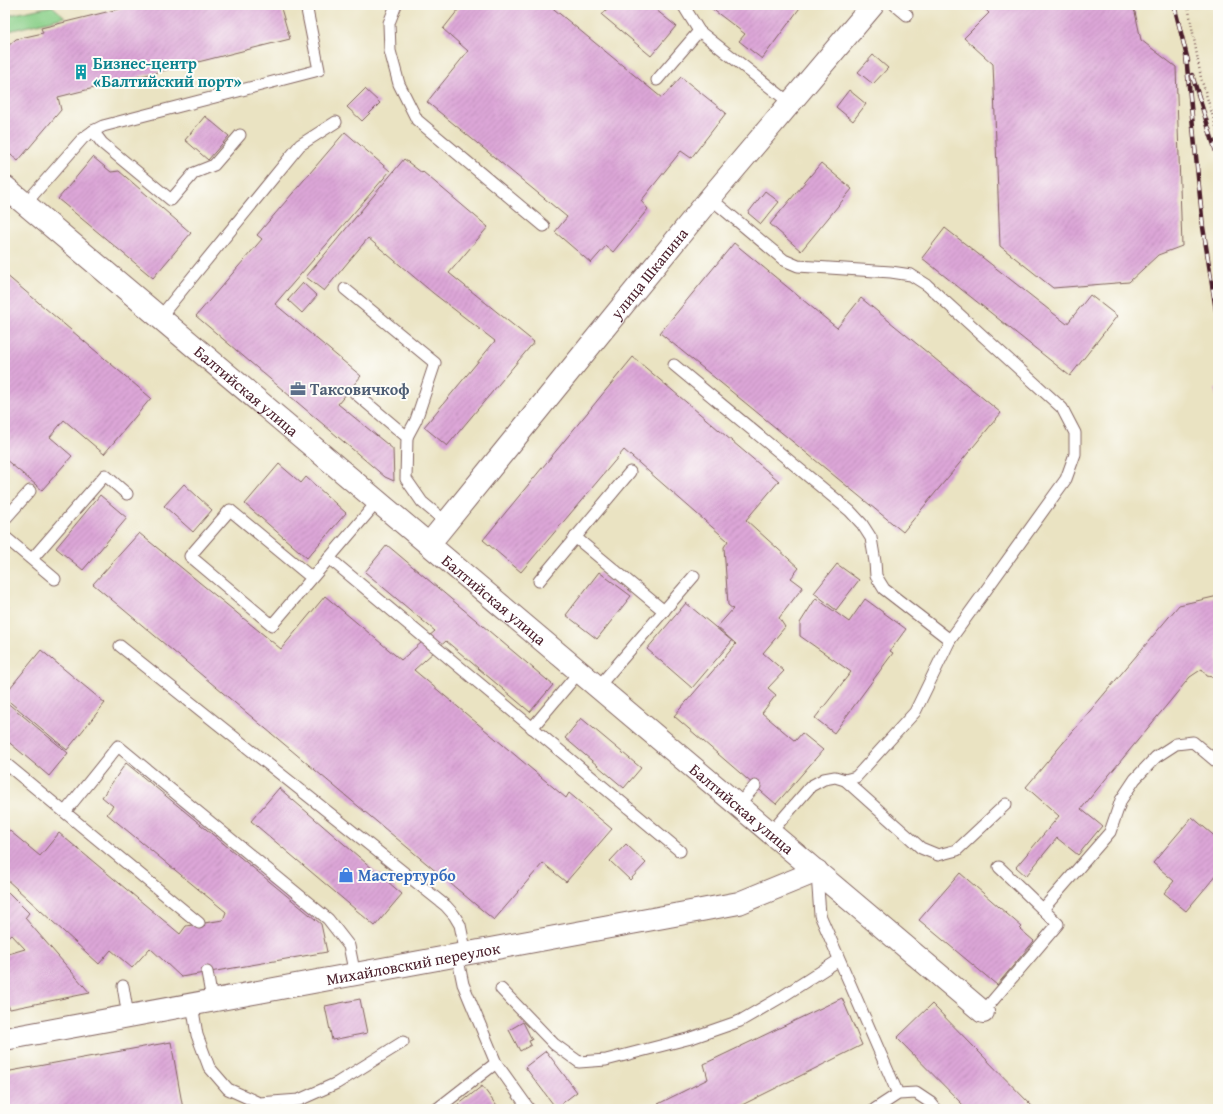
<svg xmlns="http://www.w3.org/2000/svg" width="1223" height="1114" font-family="'Gentium Book Plus',serif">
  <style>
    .grass { fill: #8bd08a; stroke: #6a785a }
    .building { fill: url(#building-hatch) }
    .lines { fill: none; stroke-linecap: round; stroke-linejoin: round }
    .lane-casing { stroke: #826460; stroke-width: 13 }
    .street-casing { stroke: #826460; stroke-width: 24 }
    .path { stroke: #826460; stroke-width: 2.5; stroke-dasharray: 1 3; stroke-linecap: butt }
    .lane { stroke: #fff; stroke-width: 11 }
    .street { stroke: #fff; stroke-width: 22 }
    .rail-casing { stroke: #4a1f2b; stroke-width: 4.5 }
    .rail { stroke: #fdfcf7; stroke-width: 3; stroke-dasharray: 9; stroke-linecap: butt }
    .labels { text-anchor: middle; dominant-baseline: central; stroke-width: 4; stroke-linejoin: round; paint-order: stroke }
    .culture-label { font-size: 16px; font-weight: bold; fill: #0d838f; stroke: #fdfcf7; text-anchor: start }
    .street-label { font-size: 16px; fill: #4a1f2b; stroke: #fdfcf7 }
    .service-label { font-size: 16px; font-weight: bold; fill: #4e5e75; stroke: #fdfcf7; text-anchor: start }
    .shop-label { font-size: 16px; font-weight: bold; fill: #366cbe; stroke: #fdfcf7; text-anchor: start }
  </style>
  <defs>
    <pattern id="building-hatch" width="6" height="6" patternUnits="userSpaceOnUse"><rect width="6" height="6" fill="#dca6d7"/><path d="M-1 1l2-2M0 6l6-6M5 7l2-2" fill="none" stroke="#be8eb9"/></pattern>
  </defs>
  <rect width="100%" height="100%" fill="#fdfcf7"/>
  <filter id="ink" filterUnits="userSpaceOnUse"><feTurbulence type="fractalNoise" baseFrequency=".025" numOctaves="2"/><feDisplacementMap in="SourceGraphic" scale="8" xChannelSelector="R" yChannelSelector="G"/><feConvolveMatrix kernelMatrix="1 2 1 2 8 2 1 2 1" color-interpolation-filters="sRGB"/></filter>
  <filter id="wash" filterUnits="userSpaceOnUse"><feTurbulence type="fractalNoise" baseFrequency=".012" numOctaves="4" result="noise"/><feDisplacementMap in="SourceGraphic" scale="16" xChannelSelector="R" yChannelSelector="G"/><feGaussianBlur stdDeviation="0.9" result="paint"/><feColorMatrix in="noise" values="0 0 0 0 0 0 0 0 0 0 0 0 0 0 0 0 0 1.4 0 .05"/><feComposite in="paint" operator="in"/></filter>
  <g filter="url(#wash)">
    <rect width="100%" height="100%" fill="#eae3c2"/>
    <polygon class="grass" points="52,6 65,17 5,32 5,16"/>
    <g id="blocks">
      <g class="building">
        <polygon points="135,5 280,5 290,39 58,97 61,110 18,161 5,150 5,46 7,47 16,39 43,33 41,28"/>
        <polygon points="462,5 549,5 662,98 681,77 726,113 691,158 681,151 641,201 648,209 613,252 606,246 591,263 555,232 567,217 427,102 468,51 443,29"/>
        <polygon points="610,5 650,5 676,26 651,56 602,15"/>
        <polygon points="707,5 802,5 762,59 739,41 745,34"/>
        <polygon points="981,5 1128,5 1135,12 1141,40 1176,67 1182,246 1158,255 1129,282 1053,288 1000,246 993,64 964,38 989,13"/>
        <polygon points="873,55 888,68 873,84 858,72"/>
        <polygon points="365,89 380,103 362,121 347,107"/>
        <polygon points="849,90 866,104 853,121 836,107"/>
        <polygon points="205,116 229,136 208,160 185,140"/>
        <polygon points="345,132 390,171 275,304 361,376 338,404 393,449 394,481 385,477 196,316 262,239 257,235"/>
        <polygon points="93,157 111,172 119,171 191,233 153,278 58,199"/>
        <polygon points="404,159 422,173 423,172 488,227 449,273 534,342 447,446 424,427 495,341 433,293 368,238 324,291 306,277"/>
        <polygon points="821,163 852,189 801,251 770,224"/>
        <polygon points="765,191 779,202 761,224 748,213"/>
        <polygon points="945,228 1067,324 1090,295 1117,316 1070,376 922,258"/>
        <polygon points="734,243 837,328 861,298 1001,413 903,532 660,333"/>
        <polygon points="5,274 151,398 104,454 64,420 50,437 72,456 42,490 5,459"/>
        <polygon points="303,283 317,296 302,313 288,300"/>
        <polygon points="633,357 779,481 746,520 799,568 791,578 803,587 779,618 785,627 763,653 784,671 768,688 776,695 762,713 795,741 802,733 823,750 776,804 674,716 736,644 717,627 733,609 728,605 724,547 728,541 624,450 521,572 483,540"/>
        <polygon points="1218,388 1218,402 1217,403 1215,389"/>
        <polygon points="279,464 301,483 306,477 346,513 307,558 245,504"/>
        <polygon points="184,484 212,510 193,532 164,506"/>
        <polygon points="100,495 127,518 83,570 56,548"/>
        <polygon points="139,533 281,649 325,596 401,660 435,631 365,572 387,545 553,685 530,712 446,641 414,670 566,798 569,793 612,829 566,882 543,863 494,920 93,584"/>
        <polygon points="837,564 859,580 836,610 814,593"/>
        <polygon points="599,572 631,596 597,639 566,615"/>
        <polygon points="1218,596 1218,678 1207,676 1202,669 1190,677 1081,809 1102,826 1078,855 1057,838 1026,876 1016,867 1059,816 1026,787 1179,605"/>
        <polygon points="816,598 849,622 865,599 906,629 890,651 893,653 834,733 815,718 851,672 800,636 800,623"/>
        <polygon points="686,603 732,641 692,688 647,649"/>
        <polygon points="5,607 9,611 5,616"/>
        <polygon points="41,650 105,703 67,750 5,698 5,694"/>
        <polygon points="5,701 68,753 49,776 5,739"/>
        <polygon points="581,718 641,768 624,788 565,738"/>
        <polygon points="126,763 321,924 327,952 181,977 150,948 132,968 111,950 99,964 5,878 5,827 40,856 59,833 180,934 186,926 223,920 226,912 107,814 113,806 102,797"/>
        <polygon points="279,788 402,894 375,926 251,821"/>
        <polygon points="1192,817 1218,839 1218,873 1186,911 1164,893 1174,881 1153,863"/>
        <polygon points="626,844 646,863 630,880 610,861"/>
        <polygon points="960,873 1022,927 1020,929 1034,941 997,985 919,920"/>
        <polygon points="5,889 29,913 25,918 90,993 10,1009 5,1000 5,955 25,949 11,934 5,939"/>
        <polygon points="842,998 862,1045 734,1109 660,1109 658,1104 708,1079 704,1064"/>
        <polygon points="360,999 367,1033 332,1040 325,1006"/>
        <polygon points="932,1004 975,1048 1035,1109 967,1109 897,1038"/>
        <polygon points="523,1022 532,1040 529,1041 531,1045 520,1051 509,1030"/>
        <polygon points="171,1042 183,1109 5,1109 5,1072"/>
        <polygon points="546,1051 577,1092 556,1108 525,1067"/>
        <polygon points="482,1086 499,1109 453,1109"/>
      </g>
    </g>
  </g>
  <g filter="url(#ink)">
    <use href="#blocks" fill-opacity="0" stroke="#826460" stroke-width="1"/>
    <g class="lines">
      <defs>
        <g id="lane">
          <polyline points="396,5 389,23 390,51 399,84 417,120 544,226"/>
          <polyline points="683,5 699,31 790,103"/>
          <polyline points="895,5 907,15"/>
          <polyline points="657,80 699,31"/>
          <polyline points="93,131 102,143 171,200 194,173 214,165 240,135"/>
          <polyline points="710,198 784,260 798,266 891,272 911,275 927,285 1062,408 1075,433 1075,454 1066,479 950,640 915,712 856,777 845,780 835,777 824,779 811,786 771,832"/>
          <polyline points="25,204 83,138 93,131 103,126 319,70 306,5"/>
          <polyline points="345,289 435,363 416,420 407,437"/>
          <polyline points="160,317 300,145 336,122"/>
          <polyline points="674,365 850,511 862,524 871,538 875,562 876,576 884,589 950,640"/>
          <polyline points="355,393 407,437 406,479 422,502 446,522"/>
          <polyline points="5,519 30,491"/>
          <polyline points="5,537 55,579"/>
          <polyline points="575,537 664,611"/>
          <polyline points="329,558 680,851"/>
          <polyline points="32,559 105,475 127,494"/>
          <polyline points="312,578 230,510 190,556 272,625 378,501"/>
          <polyline points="539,581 630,472"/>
          <polyline points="120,646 446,906 454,915 460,925 466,954"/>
          <polyline points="598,687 694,576"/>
          <polyline points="532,728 580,671"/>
          <polyline points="5,763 199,923"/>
          <polyline points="845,780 921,848 938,855 957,850 1006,804"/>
          <polyline points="738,805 755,786"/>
          <polyline points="65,812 118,746 328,919 349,946 355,975"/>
          <polyline points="817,874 820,915 898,1094"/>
          <polyline points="1043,909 1110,832 1121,800 1135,779 1156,757 1176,744 1193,742 1218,763"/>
          <polyline points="457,955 463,984 496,1063 529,1109"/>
          <polyline points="207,972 212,1000"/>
          <polyline points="123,986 128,1016"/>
          <polyline points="501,989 554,1044 579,1062 606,1060 691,1038 740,1021 783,996 839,960"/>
          <polyline points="192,1004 197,1035 209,1067 228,1089 259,1103 299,1100 337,1083 403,1042"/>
          <polyline points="983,1012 1058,924 999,867"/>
          <polyline points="437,1109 496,1063"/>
          <polyline points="875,1109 898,1094 916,1093 931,1103 936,1109"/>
        </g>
        <g id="street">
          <path id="s1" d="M5,187L983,1012"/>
          <path id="s2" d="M429,544L710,198L873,5"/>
          <path id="s3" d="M5,1039L739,903L817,871"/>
        </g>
      </defs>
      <use href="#lane" class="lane-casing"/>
      <use href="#street" class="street-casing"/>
      <polyline class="path" points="1188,5 1201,78 1218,133"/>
      <use href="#lane" class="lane"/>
      <use href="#street" class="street"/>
      <defs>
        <g id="rail">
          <polyline points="1174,5 1188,61"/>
          <polyline points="1186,56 1203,227 1218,323"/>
          <polyline points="1192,75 1218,158"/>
        </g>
      </defs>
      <use href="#rail" class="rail-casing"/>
      <use href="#rail" class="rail"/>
    </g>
  </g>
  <defs>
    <symbol id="building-bare" viewBox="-9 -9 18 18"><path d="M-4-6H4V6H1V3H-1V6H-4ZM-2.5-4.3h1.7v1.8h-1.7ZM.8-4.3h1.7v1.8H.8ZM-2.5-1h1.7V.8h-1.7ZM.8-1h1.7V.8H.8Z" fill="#0f9aa8" stroke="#fdfcf7" stroke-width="2.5" paint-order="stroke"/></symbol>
    <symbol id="office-bare" viewBox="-9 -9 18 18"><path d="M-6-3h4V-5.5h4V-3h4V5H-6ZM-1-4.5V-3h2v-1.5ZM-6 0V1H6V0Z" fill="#5c6f8a" stroke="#fdfcf7" stroke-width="2.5" paint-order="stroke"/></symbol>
    <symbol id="shop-bare" viewBox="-9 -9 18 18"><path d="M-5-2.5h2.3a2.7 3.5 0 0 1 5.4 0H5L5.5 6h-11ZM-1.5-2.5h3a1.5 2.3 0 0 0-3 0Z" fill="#3f7fe0" stroke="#fdfcf7" stroke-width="2.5" paint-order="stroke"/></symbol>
  </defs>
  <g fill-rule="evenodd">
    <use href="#building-bare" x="70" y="61" width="22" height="22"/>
    <use href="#office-bare" x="287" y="378" width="22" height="22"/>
    <use href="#shop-bare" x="335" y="864" width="22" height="22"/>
  </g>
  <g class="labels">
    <g class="culture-label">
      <text x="93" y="63">Бизнес-центр<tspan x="93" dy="18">«Балтийский порт»</tspan></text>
    </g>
    <g class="street-label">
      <text stroke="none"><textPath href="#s2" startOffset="349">улица Шкапина</textPath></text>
      <text stroke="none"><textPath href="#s1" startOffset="316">Балтийская улица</textPath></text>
      <text stroke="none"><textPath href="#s1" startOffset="640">Балтийская улица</textPath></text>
      <text stroke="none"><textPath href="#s1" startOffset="964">Балтийская улица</textPath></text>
      <text stroke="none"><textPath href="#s3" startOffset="415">Михайловский переулок</textPath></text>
    </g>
    <g class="service-label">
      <text x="310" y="389">Таксовичкоф</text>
    </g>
    <g class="shop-label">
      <text x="358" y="875">Мастертурбо</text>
    </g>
  </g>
  <rect width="1223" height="1114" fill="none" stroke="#fdfcf7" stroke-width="20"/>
</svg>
